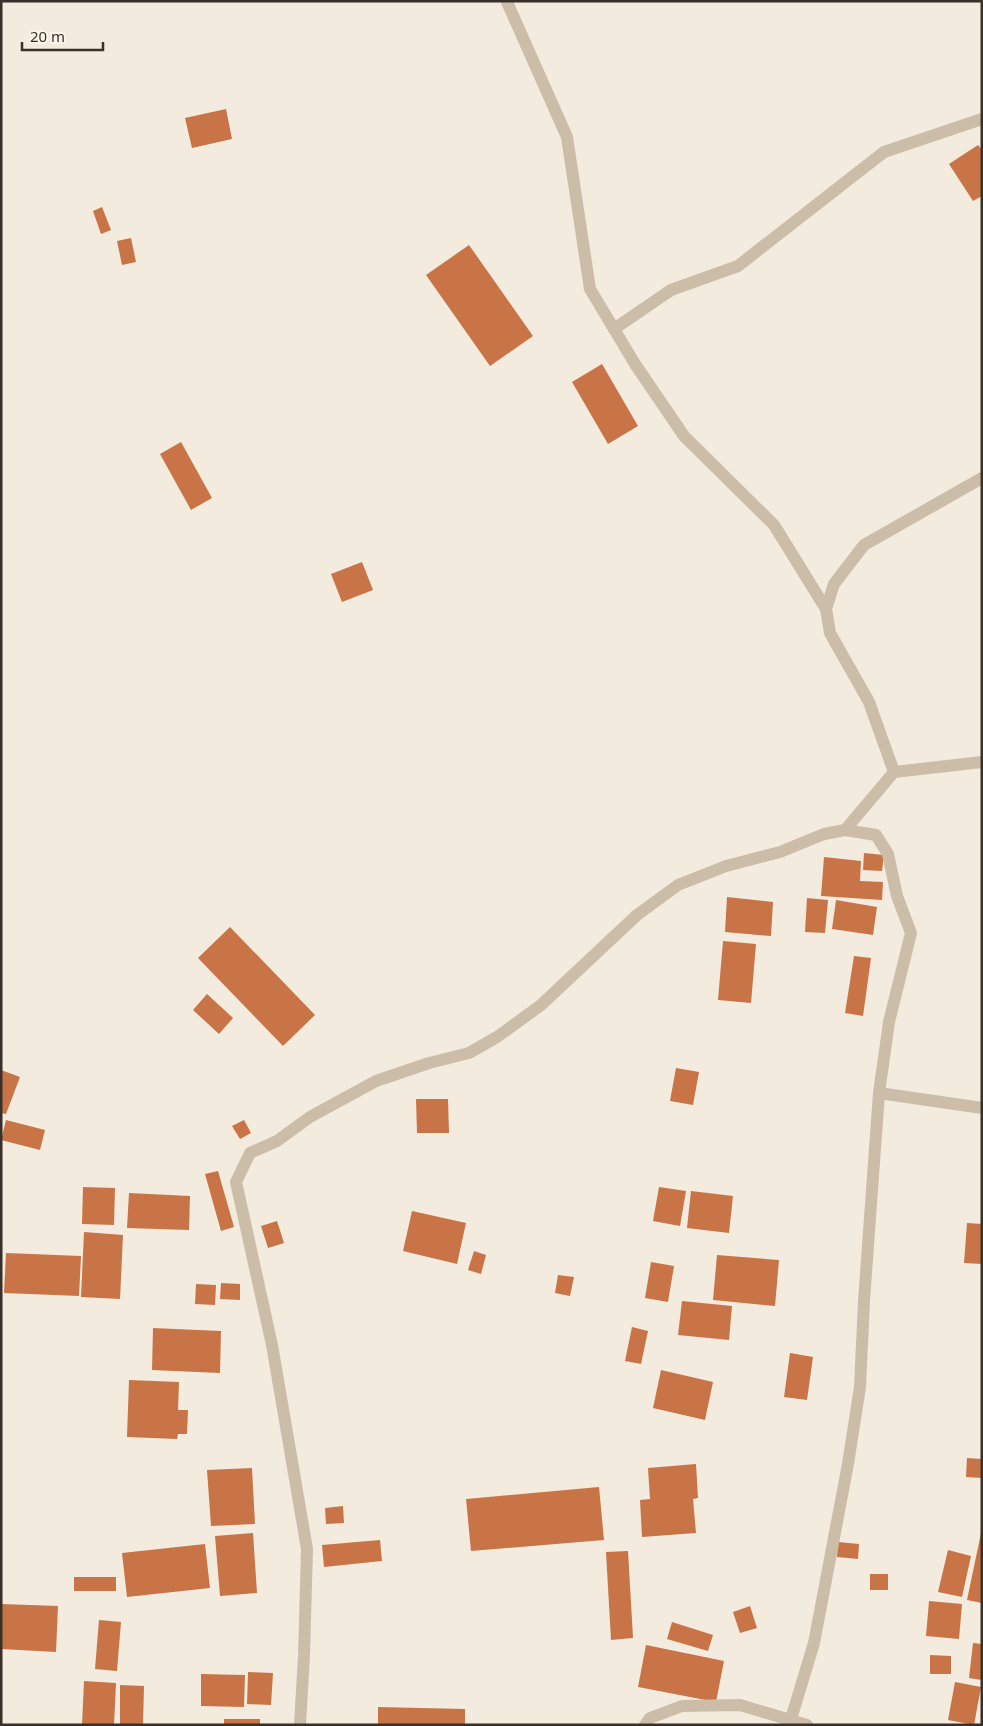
<svg xmlns="http://www.w3.org/2000/svg" width="983" height="1726" font-family="'Noto Sans',sans-serif">
  <style>
    .building { fill: #c97446 }
    .lines { fill: none; stroke-linecap: round; stroke-linejoin: round }
    .minor { stroke: #ccbda9; stroke-width: 12 }
  </style>
  <rect width="100%" height="100%" fill="#f3ebde"/>
  <g class="building">
    <polygon points="226,109 232,139 192,148 185,118"/>
    <polygon points="978,145 982,150 982,196 973,201 949,164"/>
    <polygon points="102,207 111,230 101,234 93,211"/>
    <polygon points="131,238 136,262 122,265 117,241"/>
    <polygon points="469,245 533,336 490,366 426,275"/>
    <polygon points="602,364 638,426 608,444 572,382"/>
    <polygon points="181,442 212,498 191,510 160,454"/>
    <polygon points="362,562 373,590 342,602 331,574"/>
    <polygon points="864,853 884,855 882,871 863,870"/>
    <polygon points="824,857 861,861 860,881 883,882 882,900 821,896"/>
    <polygon points="727,897 773,902 771,936 725,932"/>
    <polygon points="807,898 828,900 825,933 805,932"/>
    <polygon points="836,900 877,907 873,935 832,929"/>
    <polygon points="230,927 315,1015 283,1046 198,958"/>
    <polygon points="723,941 756,944 751,1003 718,1000"/>
    <polygon points="854,956 871,958 863,1016 845,1013"/>
    <polygon points="207,994 233,1018 219,1034 193,1010"/>
    <polygon points="676,1068 699,1072 693,1105 670,1101"/>
    <polygon points="1,1070 20,1077 6,1114 1,1113"/>
    <polygon points="416,1099 448,1099 449,1133 417,1133"/>
    <polygon points="6,1120 45,1130 40,1150 1,1140"/>
    <polygon points="244,1120 251,1133 240,1139 232,1126"/>
    <polygon points="218,1171 234,1227 221,1231 205,1174"/>
    <polygon points="83,1187 115,1188 114,1225 82,1224"/>
    <polygon points="659,1187 686,1191 680,1226 653,1221"/>
    <polygon points="691,1191 733,1196 729,1233 687,1228"/>
    <polygon points="129,1193 190,1196 189,1230 127,1228"/>
    <polygon points="412,1211 466,1223 457,1264 403,1251"/>
    <polygon points="277,1221 284,1243 268,1248 261,1226"/>
    <polygon points="967,1223 982,1224 982,1264 964,1263"/>
    <polygon points="84,1232 123,1235 120,1299 81,1297"/>
    <polygon points="474,1251 486,1255 481,1274 468,1270"/>
    <polygon points="6,1253 81,1256 79,1296 4,1293"/>
    <polygon points="717,1255 779,1260 775,1306 713,1300"/>
    <polygon points="651,1262 674,1266 668,1302 645,1298"/>
    <polygon points="558,1275 574,1277 570,1296 555,1293"/>
    <polygon points="221,1283 240,1284 240,1300 220,1299"/>
    <polygon points="196,1284 216,1285 215,1305 195,1304"/>
    <polygon points="682,1301 732,1306 729,1340 678,1335"/>
    <polygon points="632,1327 648,1331 641,1364 625,1361"/>
    <polygon points="153,1328 221,1331 220,1373 152,1370"/>
    <polygon points="790,1353 813,1357 807,1400 784,1397"/>
    <polygon points="661,1370 713,1382 705,1420 653,1408"/>
    <polygon points="129,1380 179,1382 178,1410 188,1410 187,1434 178,1434 177,1439 127,1437"/>
    <polygon points="967,1458 982,1459 982,1478 966,1477"/>
    <polygon points="696,1464 698,1498 693,1499 696,1533 642,1537 640,1500 650,1499 648,1468"/>
    <polygon points="252,1468 255,1524 211,1526 207,1470"/>
    <polygon points="599,1487 604,1540 471,1551 466,1499"/>
    <polygon points="343,1506 344,1523 326,1524 325,1508"/>
    <polygon points="253,1533 257,1593 220,1596 215,1536"/>
    <polygon points="981,1533 982,1533 982,1603 967,1600"/>
    <polygon points="380,1540 382,1561 324,1567 322,1545"/>
    <polygon points="838,1542 859,1544 858,1559 837,1557"/>
    <polygon points="205,1544 210,1588 127,1597 122,1553"/>
    <polygon points="948,1550 971,1556 962,1597 938,1592"/>
    <polygon points="628,1551 633,1638 611,1640 606,1552"/>
    <rect x="870" y="1574" width="18" height="16"/>
    <rect x="74" y="1577" width="42" height="14"/>
    <polygon points="929,1601 962,1604 959,1639 926,1636"/>
    <polygon points="1,1604 58,1606 56,1652 1,1649"/>
    <polygon points="750,1606 757,1628 740,1633 733,1612"/>
    <polygon points="99,1620 121,1622 117,1671 95,1669"/>
    <polygon points="672,1622 713,1635 708,1651 667,1639"/>
    <polygon points="973,1643 982,1644 982,1680 969,1678"/>
    <polygon points="646,1645 724,1661 716,1702 638,1687"/>
    <polygon points="930,1655 951,1656 951,1674 930,1674"/>
    <polygon points="248,1672 273,1673 271,1705 247,1704"/>
    <polygon points="201,1674 245,1675 244,1707 201,1706"/>
    <polygon points="84,1681 116,1683 114,1725 82,1725"/>
    <polygon points="955,1682 981,1687 974,1725 948,1720"/>
    <polygon points="120,1685 144,1686 143,1725 120,1725"/>
    <polygon points="378,1707 465,1709 465,1725 378,1725"/>
    <rect x="224" y="1719" width="36" height="6"/>
  </g>
  <g class="lines">
    <g class="minor">
      <polyline points="507,2 567,137 590,289 635,364 684,436 774,525 826,609"/>
      <polyline points="614,329 671,290 738,266 884,152 982,119"/>
      <polyline points="894,772 869,702 830,633 826,609 834,584 864,545 982,478"/>
      <polyline points="845,830 894,772 982,762"/>
      <polyline points="879,1093 982,1108"/>
      <polyline points="300,1725 304,1656 307,1549 272,1345 236,1182 250,1153 277,1141 310,1117 376,1081 429,1063 469,1053 497,1037 541,1005 637,915 678,885 726,866 780,852 824,834 845,830 876,835 888,854 897,896 911,933 889,1022 879,1093 864,1301 860,1387 848,1464 814,1643 791,1719"/>
      <polyline points="645,1725 650,1718 682,1706 740,1705 807,1725"/>
    </g>
  </g>
  <rect width="983" height="1726" fill="none" stroke="#393029" stroke-width="5"/>
  <path d="M22 42v8h81v-8" fill="none" stroke="#393029" stroke-width="2.5"/>
  <text x="30" y="42" font-size="15" fill="#393029" stroke="#faf5ea" stroke-width="4" paint-order="stroke">20 m</text>
</svg>
